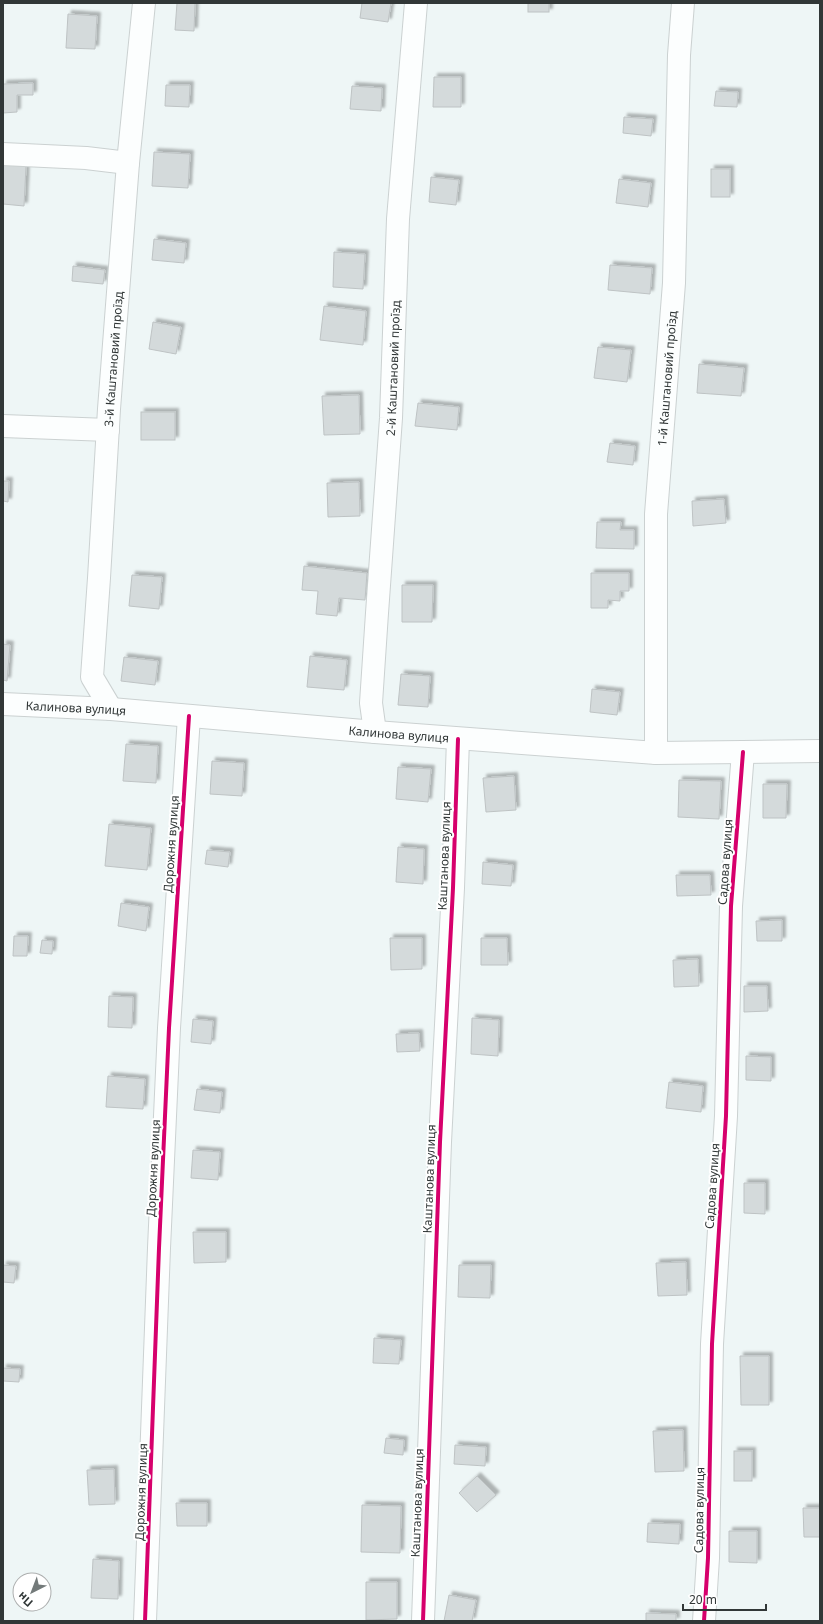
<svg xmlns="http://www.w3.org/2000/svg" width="823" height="1624" font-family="'Noto Sans',sans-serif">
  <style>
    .building { fill: #d4dadb; stroke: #bec3c4; filter: url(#shadow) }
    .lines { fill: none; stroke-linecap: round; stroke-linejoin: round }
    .minor-casing { stroke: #cbd1d1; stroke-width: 24 }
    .minor { stroke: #fcfefe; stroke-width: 22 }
    .cycleway-casing { stroke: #fff; stroke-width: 6 }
    .cycleway { stroke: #d6006c; stroke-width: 4 }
    .labels { text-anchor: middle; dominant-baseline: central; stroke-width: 4; stroke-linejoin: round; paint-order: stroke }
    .street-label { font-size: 12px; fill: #313737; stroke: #fff }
  </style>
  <defs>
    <filter id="shadow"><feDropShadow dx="3.5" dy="-3.5" stdDeviation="1" flood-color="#0004"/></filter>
  </defs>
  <rect width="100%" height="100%" fill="#eef6f6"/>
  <g class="building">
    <polygon points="177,3 195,3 194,31 175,30"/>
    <polygon points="362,3 391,3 388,22 360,18"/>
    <rect x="528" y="3" width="21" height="9"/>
    <polygon points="68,14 97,16 95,49 66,48"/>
    <polygon points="434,77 461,77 461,107 433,107"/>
    <polygon points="33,83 33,95 17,95 17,112 3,113 3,84"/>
    <polygon points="166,85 190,85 189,107 165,106"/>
    <polygon points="352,86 382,88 381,111 350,109"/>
    <polygon points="716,91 738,92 737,107 714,106"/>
    <polygon points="624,117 653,119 651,136 623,133"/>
    <polygon points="154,152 190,154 188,188 152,186"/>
    <polygon points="3,165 26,166 24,206 3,204"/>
    <rect x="711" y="169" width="19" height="28"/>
    <polygon points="431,177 459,180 456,205 429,202"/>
    <polygon points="619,179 651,183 648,207 616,203"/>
    <polygon points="154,239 186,243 184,263 152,260"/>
    <polygon points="334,252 365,254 363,289 333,287"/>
    <polygon points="610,265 652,268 650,294 608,290"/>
    <polygon points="73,266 105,270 103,284 72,281"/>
    <polygon points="324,306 366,311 363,345 320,340"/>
    <polygon points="153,322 181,327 176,354 149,349"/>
    <polygon points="598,347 631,350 627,382 594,378"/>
    <polygon points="699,364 744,368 741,396 697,393"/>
    <polygon points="359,395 360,434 324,435 322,396"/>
    <polygon points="418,403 459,407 457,430 415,426"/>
    <rect x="141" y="412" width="34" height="28"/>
    <polygon points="610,443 635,446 633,465 607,462"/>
    <polygon points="3,481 9,481 8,502 3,501"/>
    <polygon points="359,482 360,516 328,517 327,483"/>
    <polygon points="724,499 726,523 693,526 692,501"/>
    <polygon points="597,522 621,522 620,530 634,530 634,549 596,548"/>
    <polygon points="304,566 367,573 365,600 339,598 337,616 316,614 318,591 302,590"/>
    <polygon points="591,573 629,573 629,591 620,591 620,601 608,600 608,608 591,608"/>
    <polygon points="132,575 162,577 159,609 129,606"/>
    <polygon points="402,585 433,585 432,622 402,622"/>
    <polygon points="3,644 10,645 7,681 3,680"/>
    <polygon points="310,656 347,660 344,690 307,687"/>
    <polygon points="124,657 158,661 155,685 121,681"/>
    <polygon points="401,674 430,676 428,707 398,705"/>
    <polygon points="592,689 620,692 617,715 590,712"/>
    <polygon points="126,744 158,746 156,783 123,781"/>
    <polygon points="212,761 244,763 242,796 210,794"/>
    <polygon points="398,767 431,769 428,802 396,799"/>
    <polygon points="514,776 516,810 486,812 483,778"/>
    <polygon points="679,780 721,781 719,819 678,817"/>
    <polygon points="763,784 787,784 786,818 763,818"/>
    <polygon points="109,824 151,828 147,870 105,866"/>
    <polygon points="398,847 424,849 423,884 396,882"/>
    <polygon points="207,850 230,852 228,867 205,864"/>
    <polygon points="483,862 513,865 511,886 482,884"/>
    <polygon points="676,875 710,875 711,895 677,896"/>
    <polygon points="121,903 149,907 146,931 118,926"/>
    <polygon points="782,920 782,941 757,941 756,921"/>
    <polygon points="14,936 28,936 27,956 13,956"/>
    <polygon points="390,938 422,938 422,969 391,970"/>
    <polygon points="481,938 507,938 508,965 481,965"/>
    <polygon points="42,940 53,941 52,954 40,953"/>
    <polygon points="698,959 699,986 674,987 673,960"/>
    <polygon points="744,986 767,986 768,1011 744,1012"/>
    <polygon points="109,996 133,997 132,1028 108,1027"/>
    <polygon points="472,1018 499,1020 498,1056 471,1054"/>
    <polygon points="193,1019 213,1021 211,1044 191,1042"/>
    <polygon points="419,1033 420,1051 397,1052 396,1034"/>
    <polygon points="746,1056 771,1057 771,1081 746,1080"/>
    <polygon points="108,1076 145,1079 143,1109 106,1107"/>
    <polygon points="669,1082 703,1086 701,1112 666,1108"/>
    <polygon points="197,1089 222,1092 220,1113 194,1110"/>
    <polygon points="193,1150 220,1152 218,1180 191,1178"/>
    <polygon points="744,1183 765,1183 765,1214 744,1213"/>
    <polygon points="193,1232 226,1232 226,1262 194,1263"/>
    <polygon points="686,1262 687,1295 658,1296 656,1263"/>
    <polygon points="3,1265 16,1266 14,1283 3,1282"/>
    <polygon points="459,1265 491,1265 490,1298 458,1297"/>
    <polygon points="374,1338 401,1340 399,1364 373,1363"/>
    <polygon points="740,1356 769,1356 769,1405 741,1405"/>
    <polygon points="3,1368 20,1369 19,1382 3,1381"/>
    <polygon points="683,1430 684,1471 655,1472 653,1431"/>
    <polygon points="386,1438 404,1440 403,1455 384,1453"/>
    <polygon points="455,1445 486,1447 485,1466 454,1464"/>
    <rect x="734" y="1451" width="18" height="30"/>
    <polygon points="114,1469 115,1504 89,1505 87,1470"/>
    <polygon points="477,1476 496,1495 477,1512 459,1493"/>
    <polygon points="176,1503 207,1503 207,1526 177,1526"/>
    <polygon points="362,1505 401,1506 400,1553 361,1552"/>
    <polygon points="803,1508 820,1508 820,1537 804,1537"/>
    <polygon points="648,1523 680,1524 679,1544 647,1542"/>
    <polygon points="729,1531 757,1531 757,1563 729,1562"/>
    <polygon points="93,1559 119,1561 118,1599 91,1598"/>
    <polygon points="366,1582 397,1582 397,1619 366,1620"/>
    <polygon points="449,1595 476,1600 472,1621 444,1621"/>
    <polygon points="646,1613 676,1614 676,1621 646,1621"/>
  </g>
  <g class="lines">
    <defs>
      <g id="minor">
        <polyline points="3,154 86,158 128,163"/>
        <polyline points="3,426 108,430"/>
        <path id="s1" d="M3,704L111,709L375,732L656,753L820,751"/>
        <path id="s2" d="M111,709L92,677L99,578L109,409L128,163L144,3"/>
        <path id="s3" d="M375,732L371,703L377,613L391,418L398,219L416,3"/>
        <path id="s4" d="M656,753V514L674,283L679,55L683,3"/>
        <polyline points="145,1621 159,1248 169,1028 189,716"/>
        <polyline points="423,1621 440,1142 453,888 458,739"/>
        <polyline points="704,1621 708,1558 712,1344 726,1116 731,906 743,752"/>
      </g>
    </defs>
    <use href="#minor" class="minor-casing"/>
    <use href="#minor" class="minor"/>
    <defs>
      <g id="cycleway">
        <polyline points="145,1621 159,1248 169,1028 189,716"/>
        <polyline points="423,1621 440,1142 453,888 458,739"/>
        <polyline points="704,1621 708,1558 712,1344 726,1116 731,906 743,752"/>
      </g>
    </defs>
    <use href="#cycleway" class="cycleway-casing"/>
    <use href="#cycleway" class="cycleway"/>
  </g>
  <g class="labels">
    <g class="street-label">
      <text stroke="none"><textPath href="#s2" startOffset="356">3-й Каштановий проїзд</textPath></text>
      <text stroke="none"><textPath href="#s3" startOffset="365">2-й Каштановий проїзд</textPath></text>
      <text stroke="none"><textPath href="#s4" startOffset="375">1-й Каштановий проїзд</textPath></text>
      <text stroke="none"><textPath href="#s1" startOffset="73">Калинова вулиця</textPath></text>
      <text stroke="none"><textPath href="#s1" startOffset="397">Калинова вулиця</textPath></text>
      <text transform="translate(171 844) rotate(-86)">Дорожня вулиця</text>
      <text transform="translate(444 856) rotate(-88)">Каштанова вулиця</text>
      <text transform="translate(725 862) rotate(-86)">Садова вулиця</text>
      <text transform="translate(153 1168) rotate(-87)">Дорожня вулиця</text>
      <text transform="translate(429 1179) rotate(-88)">Каштанова вулиця</text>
      <text transform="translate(712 1186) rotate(-86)">Садова вулиця</text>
      <text transform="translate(141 1492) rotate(-88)">Дорожня вулиця</text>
      <text transform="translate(417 1503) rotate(-88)">Каштанова вулиця</text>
      <text transform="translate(699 1510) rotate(-89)">Садова вулиця</text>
    </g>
  </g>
  <rect width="823" height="1624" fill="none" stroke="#313737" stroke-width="8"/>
  <g transform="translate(32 1592) rotate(222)"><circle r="19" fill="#ffffff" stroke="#adafaf"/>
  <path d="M0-3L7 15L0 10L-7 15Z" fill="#737a7a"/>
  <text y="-6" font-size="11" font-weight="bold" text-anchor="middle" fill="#313737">Пн</text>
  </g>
  <path d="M683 1604v6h83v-6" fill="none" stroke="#313737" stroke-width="2"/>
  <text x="689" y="1604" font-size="12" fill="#313737" stroke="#ffffff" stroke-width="3" paint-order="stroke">20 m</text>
</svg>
